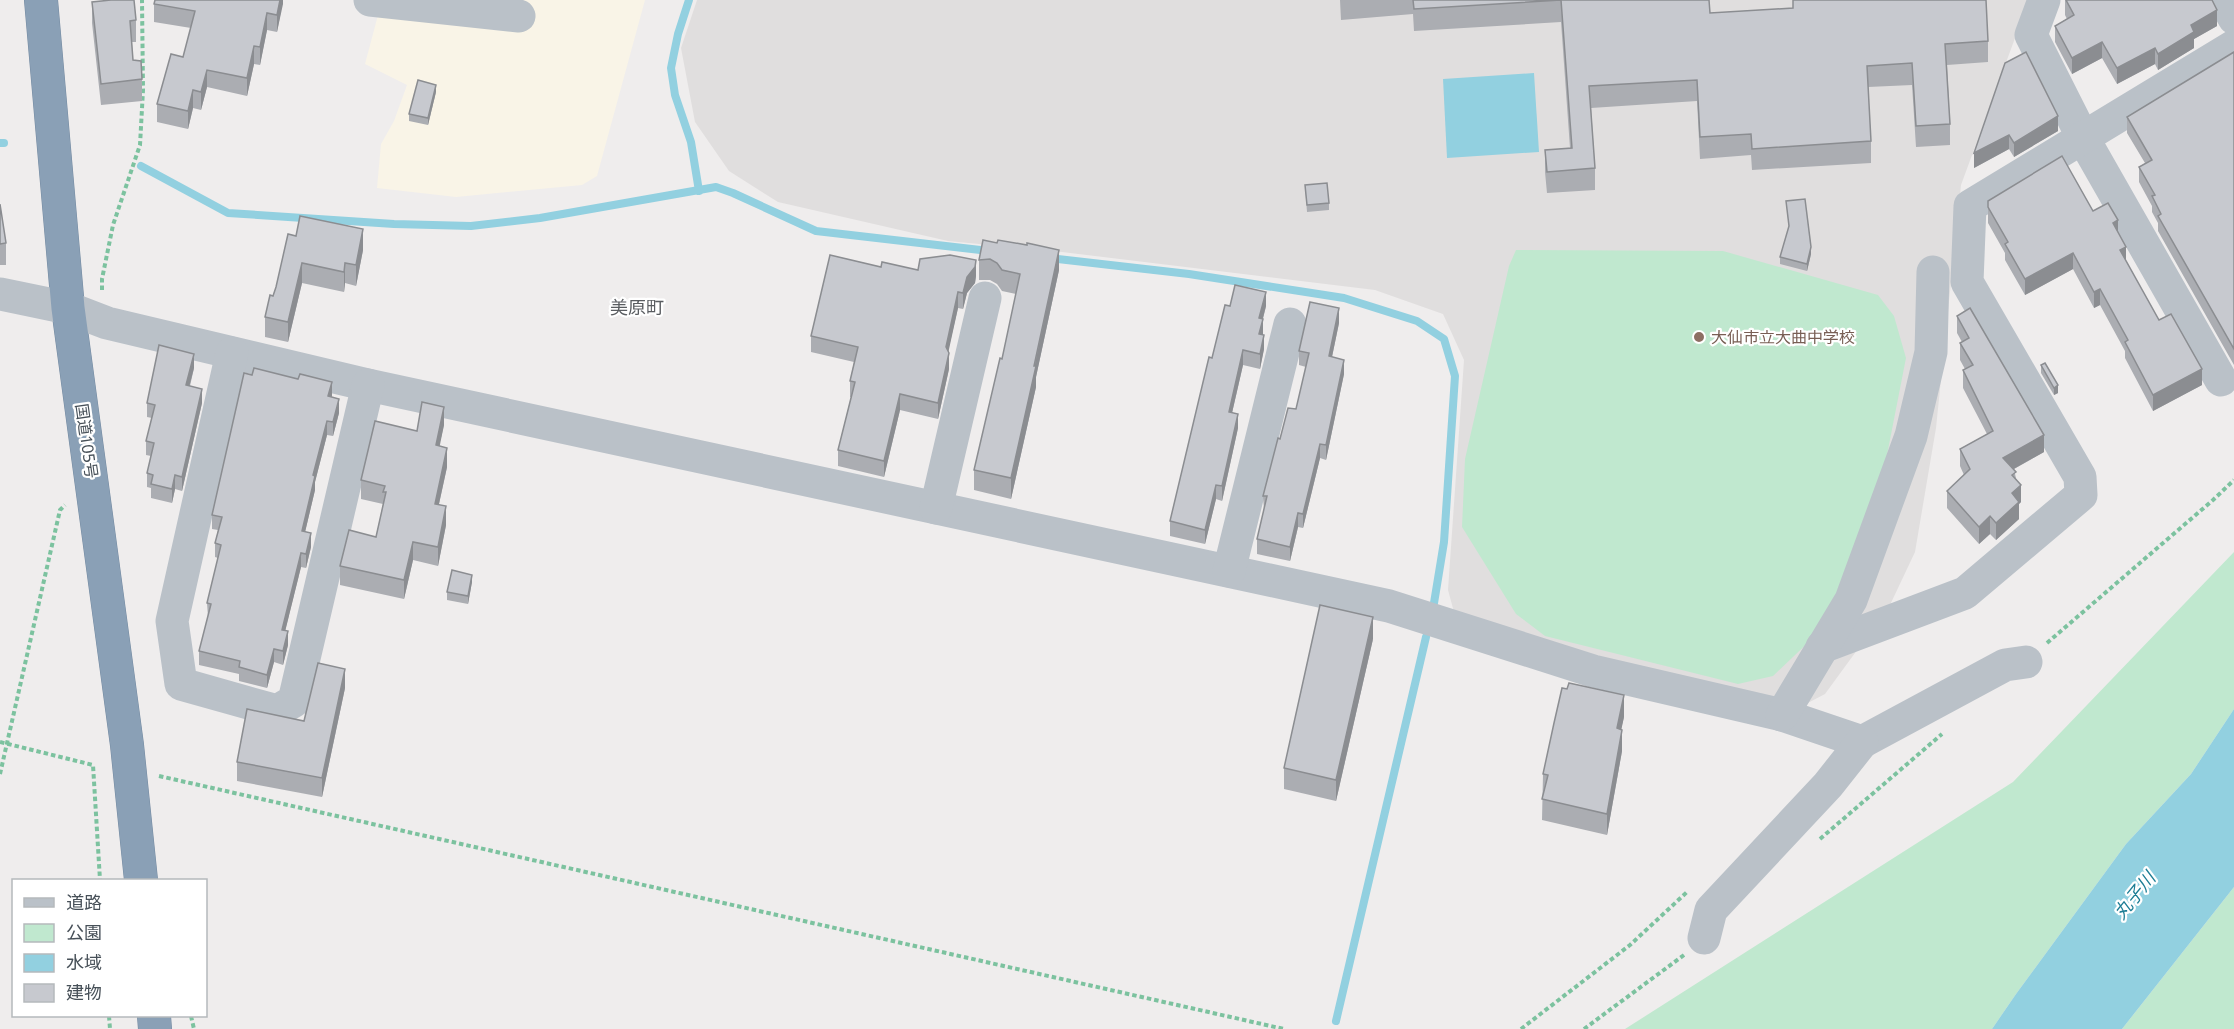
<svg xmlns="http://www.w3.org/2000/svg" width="2234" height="1029" font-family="'Noto Sans','Noto Sans JP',sans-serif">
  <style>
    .commercial { fill: #f9f4e7 }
    .education { fill: #e0dede }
    .green { fill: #c0e8cf }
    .water { fill: #92d0e0 }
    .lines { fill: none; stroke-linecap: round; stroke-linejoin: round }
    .stream { stroke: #92d0e0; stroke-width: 8 }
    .highway-casing { stroke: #758ba2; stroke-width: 34 }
    .path { stroke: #7cc29f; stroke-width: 4; stroke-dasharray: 4.5 3; stroke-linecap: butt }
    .minor { stroke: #bac1c8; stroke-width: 33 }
    .highway { stroke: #8aa0b6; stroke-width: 33 }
    .wall { fill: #abadb2 }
    .shaded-wall { fill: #8b8d91 }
    .building { fill: #c7c9cf; stroke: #8b8d91; stroke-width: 1.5 }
    .education-dot { fill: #8d6e63; stroke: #fff; stroke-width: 2 }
    .labels { text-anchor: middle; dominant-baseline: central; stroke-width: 4.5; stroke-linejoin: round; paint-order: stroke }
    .education-label { font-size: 16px; fill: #785e54; stroke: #fff; text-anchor: start }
    .street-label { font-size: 16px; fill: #475058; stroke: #fff }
    .neighbourhood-label { font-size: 18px; fill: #5a5d61; stroke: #fff }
    .water-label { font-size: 18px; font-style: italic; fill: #1d7d95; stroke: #fff }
  </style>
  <rect width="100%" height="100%" fill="#efeded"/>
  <polygon class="commercial" points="382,0 645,0 597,176 582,185 456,197 377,188 381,144 394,121 407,85 365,64"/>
  <polygon class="education" points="697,0 2029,0 1961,185 1936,428 1915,552 1890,605 1825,694 1802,706 1550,647 1454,612 1448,590 1464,360 1443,314 1375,290 1062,252 948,241 778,202 729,171 695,122 681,48"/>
  <g class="green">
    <polygon points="1516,250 1723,251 1878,295 1894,316 1906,358 1886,460 1848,574 1815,636 1773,676 1738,684 1545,636 1516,614 1462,527 1465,459 1509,266"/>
    <polygon points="2234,552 2234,709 2191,774 2126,844 2016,994 1992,1029 1625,1029 2013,782"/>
    <polygon points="2234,887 2234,1029 2122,1029"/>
  </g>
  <g class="water">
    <polygon points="1534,73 1539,152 1447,158 1443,79"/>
    <polygon points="2234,709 2234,887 2122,1029 1992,1029 2016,994 2126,844 2191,774"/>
  </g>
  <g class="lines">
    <g class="stream">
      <polyline points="689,0 678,34 671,68 675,95 691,142 699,191"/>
      <polyline points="0,143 4,143"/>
      <polyline points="141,166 228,213 394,224 471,226 540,218 716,187 733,193 816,231 989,251"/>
      <polyline points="1049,258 1189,274 1344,298 1417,321 1444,339 1455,376 1444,542 1434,603"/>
      <polyline points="1336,1021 1426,637"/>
    </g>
    <defs>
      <g id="highway">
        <polyline points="41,0 68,308 127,745 141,880"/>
        <polyline points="154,1016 155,1029"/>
      </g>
    </defs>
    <use href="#highway" class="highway-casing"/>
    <g class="path">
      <polyline points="102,290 102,279 113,225 140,145 143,90 142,0"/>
      <polyline points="2047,643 2213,500 2234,480"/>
      <polyline points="0,742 93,765 100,880"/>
      <polyline points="0,774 60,510 65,505"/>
      <polyline points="159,776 1284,1029"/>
      <polyline points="1820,839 1942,734"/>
      <polyline points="109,1016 110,1029"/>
      <polyline points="191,1016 194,1029"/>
      <polyline points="1521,1029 1630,945 1687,892"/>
      <polyline points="1584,1029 1684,955"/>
    </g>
    <g class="minor">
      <polyline points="370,0 519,16"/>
      <polyline points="2044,0 2031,35 2083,138 2221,380"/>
      <polyline points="2224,0 2234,18"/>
      <polyline points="0,294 68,308 107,323 368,385 1389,606 1593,671 1782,715 1862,742 2005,665 2026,662"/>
      <polyline points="232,353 172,621 181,684 277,711 294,701 368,385"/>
      <polyline points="936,508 985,298"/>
      <polyline points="1229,571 1290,324"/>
      <polyline points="1822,647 1965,593 2081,495 2080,477 1967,282 1970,206 2234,46"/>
      <polyline points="1782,715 1851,600 1911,436 1931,352 1933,272"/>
      <polyline points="1704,938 1711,910 1828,785 1862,742"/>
    </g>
    <use href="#highway" class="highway"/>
  </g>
  <g class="wall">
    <polygon points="283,0 277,32 267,30 260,65 254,64 247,96 207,87 201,110 193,108 188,129 157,122 157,104 183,57 191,28 154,22 154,4"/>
    <polygon points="1340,0 1709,0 1710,13 1793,8 1793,0 1988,41 1988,62 1947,65 1950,124 1950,145 1916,147 1912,85 1868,87 1871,141 1871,163 1752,170 1751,155 1700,159 1697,101 1591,108 1595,168 1595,190 1547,193 1545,172 1545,150 1570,148 1561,22 1414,31 1413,14 1341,20"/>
    <polygon points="2065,0 2212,0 2217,26 2194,39 2194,48 2158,70 2155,64 2117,84 2102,58 2072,74 2055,42 2055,26 2067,19 2065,15"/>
    <polygon points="92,2 136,20 136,42 132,42 133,60 142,79 142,101 101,105 92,23"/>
    <polygon points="2234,52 2234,365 2158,231 2158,223 2152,212 2152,206 2139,182 2139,167 2145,163 2127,133 2127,117"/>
    <polygon points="2005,63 2058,131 2014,157 2009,149 1974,168"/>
    <polygon points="436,92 428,125 409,121 409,114"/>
    <polygon points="1305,185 1329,203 1329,210 1307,212"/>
    <polygon points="1786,201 1811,254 1807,271 1780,264 1780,257 1789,228"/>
    <polygon points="1988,201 2093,211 2118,231 2126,261 2159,320 2202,385 2153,411 2125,358 2125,351 2100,305 2094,308 2073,269 2025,295 2005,260 2005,253 1988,223"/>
    <polygon points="0,204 6,243 6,265 0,265"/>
    <polygon points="288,234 363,250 356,286 345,283 344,292 302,283 288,342 265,337 265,317 276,287"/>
    <polygon points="983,240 1059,270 1036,377 1036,387 1011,499 974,490 974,470 1002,359 1016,294 1002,291 997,284 990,280 979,280 979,260"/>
    <polygon points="881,267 918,270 976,276 975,283 967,293 963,309 958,308 948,351 949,369 938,419 900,410 884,477 838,466 838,450 851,397 850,397 850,381 854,362 811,352 811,336"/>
    <polygon points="1230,306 1266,306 1263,319 1263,334 1264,349 1260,369 1243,365 1232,413 1238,428 1222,501 1216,499 1205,544 1170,536 1170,521 1212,358"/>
    <polygon points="1957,316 2044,452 2014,469 2021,502 2019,504 2019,519 1996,540 1990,534 1979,544 1947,508 1947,491 1964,475 1960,466 1960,449 1987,434 1963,388 1963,370 1965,369 1960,360 1960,343 1962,342 1957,333"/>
    <polygon points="1339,323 1332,357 1344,374 1326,460 1320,458 1303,528 1298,527 1290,561 1257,554 1257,539 1264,510 1263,496 1280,439 1296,409 1306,367 1299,365 1299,351"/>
    <polygon points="2041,365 2058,393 2054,395 2041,373"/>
    <polygon points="194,368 190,386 202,403 182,491 175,489 172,503 151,498 151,488 147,487 147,473 151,456 146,455 146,441 152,418 147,417 147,403"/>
    <polygon points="332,397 339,413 333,436 327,435 315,482 315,490 305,532 311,547 306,568 301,567 285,631 288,645 283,665 274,662 267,688 239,681 239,674 199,665 199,651 208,617 207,603 218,558 215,557 215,543 218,530 212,529 212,515"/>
    <polygon points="444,425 439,446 447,467 439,504 446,525 438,566 413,560 404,599 340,585 340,566 376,537 383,504 361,499 361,480 417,431"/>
    <polygon points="472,582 468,604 447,600 447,592"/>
    <polygon points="1373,639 1336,801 1284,789 1284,768"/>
    <polygon points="345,688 322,797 237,781 237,762 304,721"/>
    <polygon points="1624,717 1621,729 1622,751 1607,835 1542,820 1543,774"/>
  </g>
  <g class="shaded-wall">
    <polygon points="280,0 283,0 283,4 277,32 277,15"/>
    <polygon points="2217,10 2217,26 2194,39 2194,48 2158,70 2158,54 2191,25"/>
    <polygon points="267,13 267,30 260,65 260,47"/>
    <polygon points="2102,42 2102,58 2072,74 2072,58"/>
    <polygon points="254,46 254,64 247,96 247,78"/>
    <polygon points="2155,48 2155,64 2117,84 2117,68"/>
    <polygon points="207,70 207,87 201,110 201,92"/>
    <polygon points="436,85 436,92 428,125 428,118"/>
    <polygon points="193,90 193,108 188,129 188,111"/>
    <polygon points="2058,116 2058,131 2014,157 2014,143"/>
    <polygon points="2009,135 2009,149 1974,168 1974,153"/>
    <polygon points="2118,220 2118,237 2113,223"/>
    <polygon points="363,229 363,250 356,286 356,265"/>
    <polygon points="1811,247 1811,254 1807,271 1807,264"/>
    <polygon points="2126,247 2126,263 2120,250"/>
    <polygon points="1059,250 1059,270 1036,377 1036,387 1011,499 1011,478"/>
    <polygon points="2073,253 2073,269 2025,295 2025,279"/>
    <polygon points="976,260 976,276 975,283 967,293 963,309 963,293 967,277"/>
    <polygon points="302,263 302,283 288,342 288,322"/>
    <polygon points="345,263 345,283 344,292 344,272"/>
    <polygon points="2100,289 2100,305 2094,308 2094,292"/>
    <polygon points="958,292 958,308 946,363 946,347"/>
    <polygon points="1266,292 1266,306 1259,333 1259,318"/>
    <polygon points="1339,308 1339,323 1329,371 1329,356"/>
    <polygon points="1263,319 1263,334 1259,348 1259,334"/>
    <polygon points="1264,335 1264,349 1260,369 1260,354"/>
    <polygon points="1243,350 1243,365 1229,426 1229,412"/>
    <polygon points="949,353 949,369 938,419 938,403"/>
    <polygon points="194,354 194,368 186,399 186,385"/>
    <polygon points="1344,360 1344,374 1326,460 1326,445"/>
    <polygon points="2202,369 2202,385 2153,411 2153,395"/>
    <polygon points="332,382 332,396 328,410 328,396"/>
    <polygon points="2058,385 2058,393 2054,395 2054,388"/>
    <polygon points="202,389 202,403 182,491 182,477"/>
    <polygon points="900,394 900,410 884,477 884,461"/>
    <polygon points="339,399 339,413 333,436 333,422"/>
    <polygon points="444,407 444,425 436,464 436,445"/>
    <polygon points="1238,414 1238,428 1222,501 1222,486"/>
    <polygon points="327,421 327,435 315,482 315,490 302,545 302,531 313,475"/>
    <polygon points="2044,435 2044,452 2003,475 2003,458"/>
    <polygon points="1320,444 1320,458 1303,528 1303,514"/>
    <polygon points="447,448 447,467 435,522 435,504"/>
    <polygon points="175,475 175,489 172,503 172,489"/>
    <polygon points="1216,485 1216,499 1205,544 1205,530"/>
    <polygon points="2021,485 2021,502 2019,504 2019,519 1996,540 1996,523 2012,493"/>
    <polygon points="446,506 446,525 438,566 438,547"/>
    <polygon points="1298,513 1298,527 1290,561 1290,547"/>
    <polygon points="1990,516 1990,534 1979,544 1979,527"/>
    <polygon points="311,533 311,547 306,568 306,554"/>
    <polygon points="413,542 413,560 404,599 404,580"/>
    <polygon points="301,553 301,567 282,644 282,630"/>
    <polygon points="472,575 472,582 468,604 468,596"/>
    <polygon points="1373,617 1373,639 1336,801 1336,780"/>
    <polygon points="288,631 288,645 283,665 283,651"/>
    <polygon points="274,649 274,662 267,688 267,675"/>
    <polygon points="345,669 345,688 322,797 322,778"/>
    <polygon points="1624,695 1624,717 1617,750 1617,728"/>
    <polygon points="1622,730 1622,751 1607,835 1607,814"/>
  </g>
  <g class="building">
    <polygon points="111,0 134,0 136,20 130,21 133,60 141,61 142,79 101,84 92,2"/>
    <polygon points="155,0 280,0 277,15 267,13 260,47 254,46 247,78 207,70 201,92 193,90 188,111 157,104 171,54 183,57 195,11 154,4"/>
    <polygon points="1413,0 1709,0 1710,13 1793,8 1793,0 1986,0 1988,41 1945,44 1950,124 1916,126 1912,63 1867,66 1871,141 1752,149 1751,134 1700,137 1697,80 1589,86 1595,168 1547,172 1545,150 1572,148 1561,0 1414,9"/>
    <polygon points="2066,0 2212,0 2217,10 2191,25 2194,32 2158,54 2155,48 2117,68 2102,42 2072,58 2055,26 2074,15"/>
    <polygon points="2026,52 2058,116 2014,143 2009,135 1974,153 2005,63"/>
    <polygon points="2234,52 2234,349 2158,216 2161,214 2152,196 2155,195 2139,167 2152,160 2127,117"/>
    <polygon points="418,80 436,85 428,118 409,114"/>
    <polygon points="2062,156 2093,211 2108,203 2118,220 2113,223 2126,247 2120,250 2159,320 2171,314 2202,369 2153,395 2125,342 2128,340 2100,289 2094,292 2073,253 2025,279 2005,244 2008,242 1988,207 1988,201"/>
    <polygon points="1327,183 1329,203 1307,205 1305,185"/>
    <polygon points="1805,199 1811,247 1807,264 1780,257 1789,226 1786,201"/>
    <polygon points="0,204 6,243 0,244"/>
    <polygon points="300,216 363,229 356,265 345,263 344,272 302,263 288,322 265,317 270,295 273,296 276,287 288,234 296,236"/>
    <polygon points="983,240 997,243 998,240 1027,245 1027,243 1059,250 1034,366 1036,366 1011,478 974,470 1000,358 1002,359 1020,274 1002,270 997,263 990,259 979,260"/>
    <polygon points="830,255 881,267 882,262 918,270 920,259 950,255 976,260 975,267 967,277 963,293 958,292 946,347 949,353 938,403 900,394 884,461 838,450 855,382 850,381 858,347 811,336"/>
    <polygon points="1235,285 1266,292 1259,318 1263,319 1259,334 1264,335 1260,354 1243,350 1229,412 1238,414 1222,486 1216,485 1205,530 1170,521 1209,357 1212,358 1225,305 1230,306"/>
    <polygon points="1310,302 1339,308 1329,356 1344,360 1326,445 1320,444 1303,514 1298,513 1290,547 1257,539 1267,496 1263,496 1278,438 1280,439 1288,408 1296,409 1309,353 1299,351"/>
    <polygon points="1970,308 2044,435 2003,458 2016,472 2012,475 2021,485 2012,493 2019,502 1996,523 1990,516 1979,527 1947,491 1970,469 1960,449 1993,431 1963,370 1973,365 1960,343 1969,338 1957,316"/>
    <polygon points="159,345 194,354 186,385 202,389 182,477 175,475 172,489 151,484 153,475 147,473 154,443 146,441 155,405 147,403"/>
    <polygon points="2045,363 2058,385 2054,388 2041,365"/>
    <polygon points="254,368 298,379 300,374 332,382 328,396 339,399 333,422 327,421 313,475 315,476 302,531 311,533 306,554 301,553 282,630 288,631 283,651 274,649 267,675 239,667 240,661 199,651 211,604 207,603 221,545 215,543 222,517 212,515 244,373 252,375"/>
    <polygon points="422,402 444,407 436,445 447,448 435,504 446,506 438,547 413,542 404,580 340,566 349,530 376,537 386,492 383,492 385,486 361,480 375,421 417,431"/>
    <polygon points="452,570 472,575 468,596 447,592"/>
    <polygon points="1320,605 1373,617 1336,780 1284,768"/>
    <polygon points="318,663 345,669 322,778 237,762 247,709 304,721"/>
    <polygon points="1569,683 1624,695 1617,728 1622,730 1607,814 1542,799 1548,775 1543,774 1554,723 1562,688 1567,689"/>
  </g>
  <circle class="education-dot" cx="1699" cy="337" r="6"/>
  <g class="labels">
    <g class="education-label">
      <text x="1711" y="337">大仙市立大曲中学校</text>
    </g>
    <g class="street-label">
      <text transform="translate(87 441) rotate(82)">国道105号</text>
    </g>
    <g class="neighbourhood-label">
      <text x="637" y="307">美原町</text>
    </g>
    <g class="water-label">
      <text transform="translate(2134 895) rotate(-51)">丸子川</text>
    </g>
  </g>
  <rect x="12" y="879" width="195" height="138" fill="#ffffff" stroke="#b5b9bc" stroke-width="1.5"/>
  <rect x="24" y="898" width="30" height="9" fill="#bac1c8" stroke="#b5b9bc" stroke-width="1.5"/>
  <text x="66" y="909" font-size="18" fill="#475058">道路</text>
  <rect x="24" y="924" width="30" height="18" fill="#c0e8cf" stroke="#b5b9bc" stroke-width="1.5"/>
  <text x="66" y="939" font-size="18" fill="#475058">公園</text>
  <rect x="24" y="954" width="30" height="18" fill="#92d0e0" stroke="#b5b9bc" stroke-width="1.5"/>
  <text x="66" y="969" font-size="18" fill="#475058">水域</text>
  <rect x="24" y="984" width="30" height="18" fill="#c7c9cf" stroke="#b5b9bc" stroke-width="1.5"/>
  <text x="66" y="999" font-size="18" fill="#475058">建物</text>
</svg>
